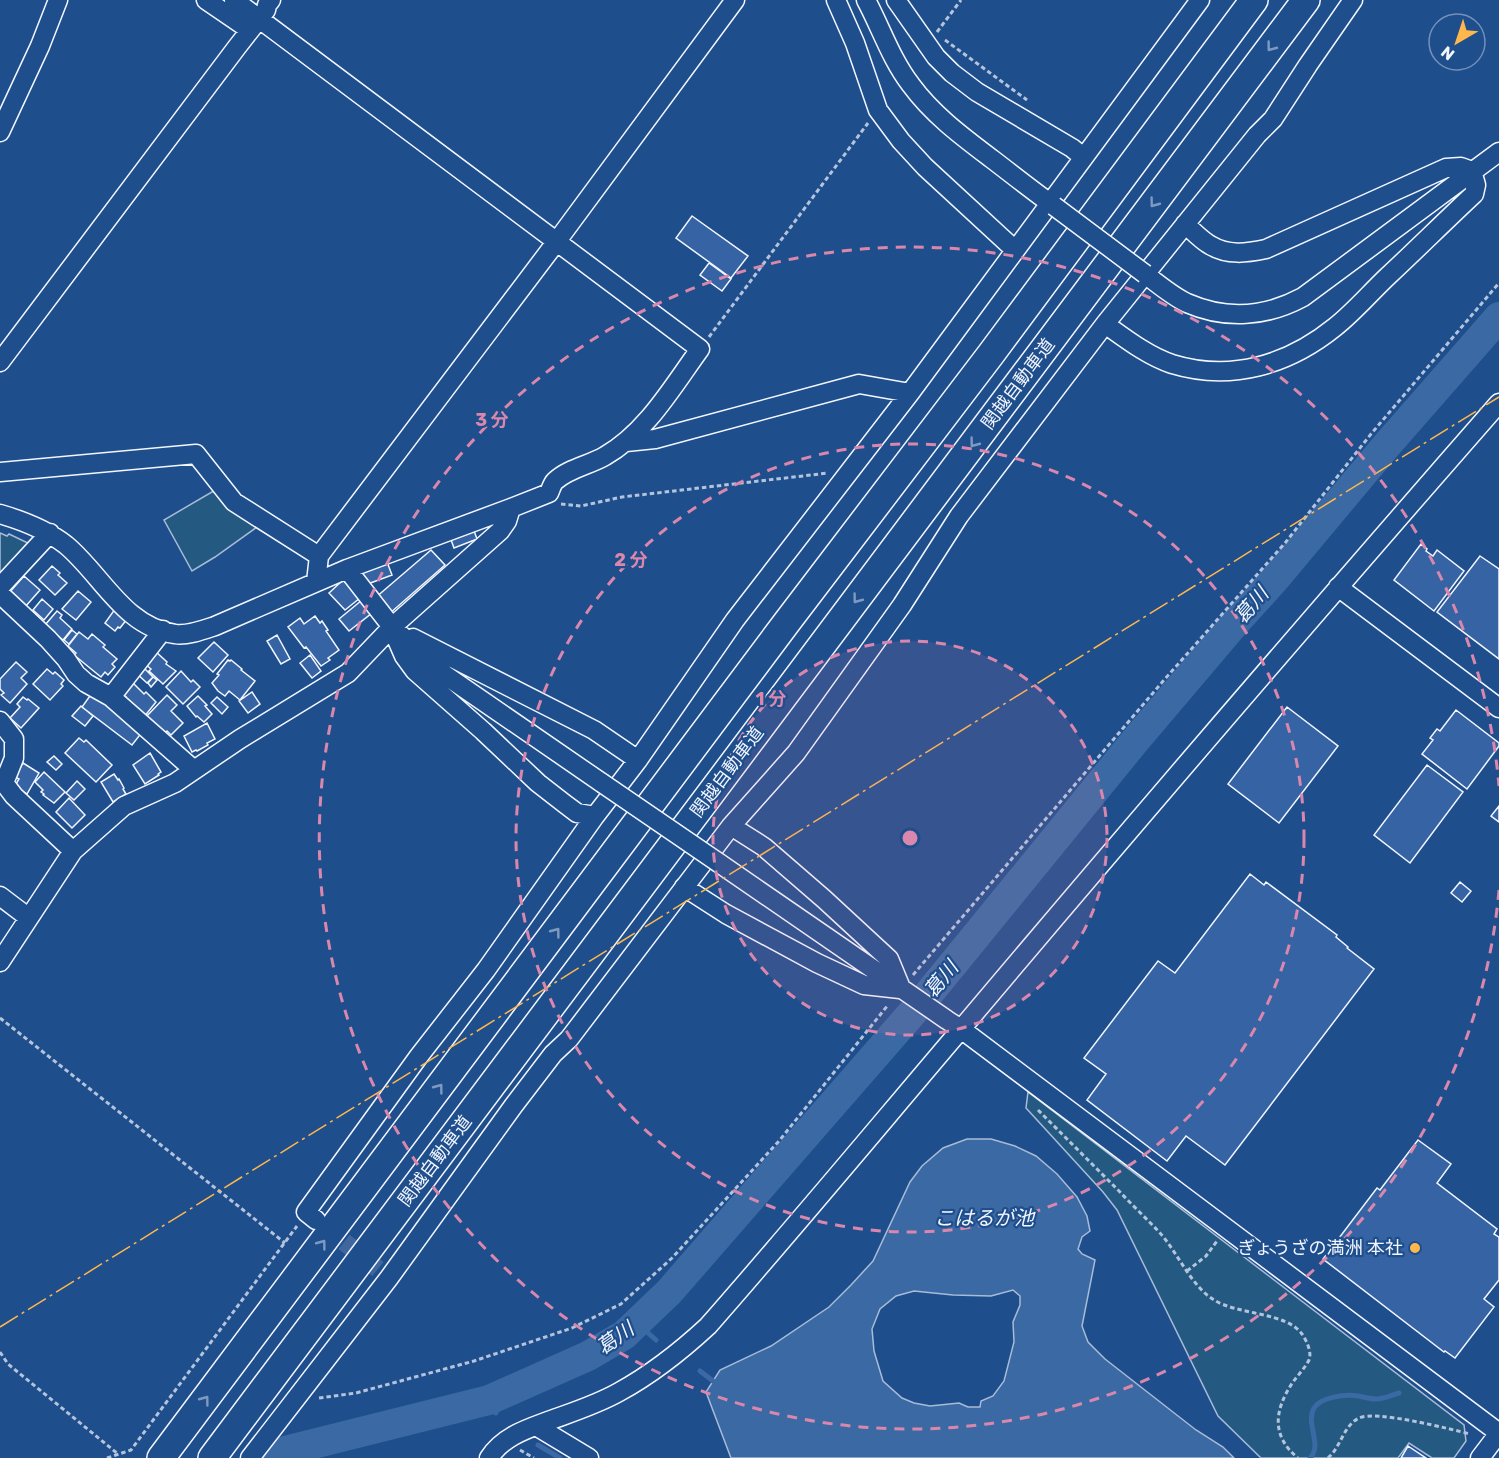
<svg xmlns="http://www.w3.org/2000/svg" width="1499" height="1458" font-family="Rubik,'Noto Sans JP',sans-serif">
	<rect width="100%" height="100%" fill="#1f4e8c"/>
	<path fill="#245a82" stroke="#a8bbd7" stroke-width="1.5" d="M 217,489 L 257,527 L 215,557 L 192,571 L 164,520 Z
		M 0,533 L 7,536 L 9,534 L 32,545 L 0,579 Z
		M 1028,1092 L 1464,1425 L 1466,1441 L 1454,1458 L 1432,1458 L 1409,1443 L 1398,1458 L 1261,1458 L 1218,1416 L 1117,1210 L 1103,1192 L 1026,1108 Z"/>
	<path fill="#3b69a3" stroke="#a8bbd7" stroke-width="1.5" fill-rule="evenodd" d="M 967,1139 L 991,1139 L 1015,1146 L 1036,1156 L 1057,1174 L 1077,1197 L 1087,1216 L 1090,1231 L 1082,1237 L 1078,1249 L 1082,1254 L 1095,1260 L 1082,1326 L 1088,1342 L 1105,1359 L 1196,1430 L 1223,1447 L 1234,1458 L 731,1458 L 706,1392 L 720,1370 L 771,1346 L 829,1307 L 851,1285 L 873,1261 L 910,1182 L 922,1166 L 943,1148 ZM 1013,1290 L 1020,1296 L 1020,1305 L 1013,1322 L 1014,1342 L 1004,1381 L 993,1396 L 981,1401 L 980,1407 L 968,1407 L 959,1403 L 930,1406 L 914,1403 L 902,1398 L 883,1381 L 874,1351 L 872,1329 L 880,1309 L 896,1296 L 914,1291 L 953,1295 L 991,1296 Z"/>
	<g fill="none" stroke-linecap="round" stroke-linejoin="round">
		<path stroke="#3b69a3" stroke-width="5" d="M 637,1323 L 656,1340
			M 700,1371 L 713,1381
			M 489,1400 L 496,1413
			M 538,1445 L 560,1458
			M 1310,1458 C 1323,1445 1305,1423 1314,1408 C 1321,1397 1345,1394 1358,1396 C 1364,1397 1370,1399 1376,1399 C 1384,1399 1392,1395 1399,1393"/>
		<path stroke="#3b69a3" stroke-width="30" d="M 257,1458 L 489,1400 L 588,1356 L 624,1335 L 669,1292 L 926,997 L 1134,742 L 1234,624 L 1273,581 L 1386,446 L 1499,317"/>
	</g>
	<path fill="#3563a3" stroke="#f2f6ff" stroke-width="1.5" d="M 692,216 L 748,256 L 731,278 L 676,238 Z
		M 709,263 L 731,279 L 722,291 L 700,275 Z
		M 473,528 L 477,539 L 454,548 L 450,537 Z
		M 1421,544 L 1427,549 L 1426,551 L 1433,556 L 1437,550 L 1464,571 L 1434,611 L 1394,580 Z
		M 431,550 L 445,565 L 389,614 L 375,598 Z
		M 1480,556 L 1499,569 L 1499,659 L 1437,612 Z
		M 387,562 L 392,575 L 365,585 L 360,572 Z
		M 52,566 L 60,573 L 58,575 L 67,583 L 55,595 L 39,580 Z
		M 24,576 L 40,590 L 25,607 L 8,594 Z
		M 343,580 L 360,598 L 345,610 L 329,593 Z
		M 78,591 L 91,602 L 76,620 L 62,609 Z
		M 42,599 L 53,609 L 44,620 L 33,610 Z
		M 362,600 L 372,613 L 349,631 L 339,619 Z
		M 115,609 L 127,619 L 120,628 L 118,627 L 115,631 L 105,623 Z
		M 57,611 L 62,615 L 60,618 L 72,629 L 63,640 L 45,625 Z
		M 315,616 L 320,623 L 322,621 L 328,630 L 326,631 L 339,650 L 328,658 L 330,660 L 321,666 L 306,647 L 304,648 L 288,627 L 300,618 L 304,624 Z
		M 72,630 L 77,634 L 69,644 L 64,640 Z
		M 79,632 L 88,639 L 92,634 L 105,645 L 103,647 L 117,659 L 112,664 L 115,667 L 108,675 L 105,672 L 101,677 L 74,655 L 76,653 L 68,646 Z
		M 277,635 L 290,659 L 281,664 L 267,641 Z
		M 214,642 L 228,655 L 213,672 L 198,658 Z
		M 155,651 L 167,662 L 166,664 L 176,671 L 163,684 L 149,671 L 151,669 L 145,664 Z
		M 310,655 L 321,671 L 312,678 L 300,663 Z
		M 228,660 L 230,661 L 231,660 L 242,669 L 241,670 L 255,681 L 240,700 L 229,691 L 225,696 L 218,691 L 212,683 L 219,675 L 217,674 Z
		M 16,662 L 27,672 L 21,678 L 27,684 L 10,703 L 1,695 L 4,693 L 0,689 L 0,679 Z
		M 142,666 L 153,677 L 147,683 L 135,672 Z
		M 47,669 L 53,674 L 55,672 L 64,680 L 61,684 L 63,686 L 50,700 L 33,684 Z
		M 181,671 L 191,682 L 193,680 L 200,687 L 183,704 L 166,687 Z
		M 153,677 L 157,680 L 151,687 L 148,683 Z
		M 132,682 L 144,694 L 146,692 L 156,702 L 144,717 L 125,698 L 126,697 L 123,694 Z
		M 252,692 L 260,704 L 248,713 L 239,701 Z
		M 92,693 L 143,731 L 132,745 L 82,707 Z
		M 167,695 L 177,705 L 171,711 L 183,723 L 171,735 L 167,731 L 165,733 L 145,718 Z
		M 198,696 L 207,705 L 205,706 L 212,714 L 204,722 L 197,716 L 196,717 L 187,706 Z
		M 23,697 L 27,700 L 28,699 L 39,708 L 21,728 L 10,718 L 20,707 L 17,704 Z
		M 217,697 L 228,707 L 222,714 L 211,703 Z
		M 81,706 L 93,716 L 85,726 L 72,716 Z
		M 1287,707 L 1338,746 L 1279,823 L 1228,784 Z
		M 1456,710 L 1499,743 L 1499,746 L 1467,789 L 1422,754 L 1433,740 L 1430,738 L 1437,729 L 1440,731 Z
		M 207,723 L 215,739 L 207,743 L 208,745 L 197,751 L 196,750 L 192,752 L 184,736 Z
		M 79,738 L 84,742 L 86,740 L 112,765 L 96,782 L 65,753 Z
		M 150,753 L 161,772 L 158,774 L 159,775 L 145,784 L 133,765 Z
		M 54,756 L 62,764 L 56,770 L 47,762 Z
		M 23,763 L 39,773 L 27,794 L 14,787 L 19,779 L 15,777 Z
		M 1427,765 L 1463,792 L 1410,863 L 1374,835 Z
		M 44,772 L 65,792 L 54,803 L 43,795 L 44,794 L 41,792 L 43,790 L 35,782 Z
		M 114,774 L 118,780 L 119,779 L 124,788 L 123,789 L 126,794 L 113,802 L 101,782 Z
		M 77,781 L 85,789 L 74,800 L 66,793 Z
		M 69,798 L 85,815 L 72,828 L 56,812 Z
		M 1499,806 L 1499,822 L 1491,816 Z
		M 1250,874 L 1264,885 L 1266,882 L 1337,935 L 1336,937 L 1348,947 L 1347,948 L 1374,969 L 1225,1165 L 1186,1136 L 1167,1161 L 1087,1100 L 1106,1074 L 1084,1058 L 1158,961 L 1175,973 Z
		M 1460,882 L 1471,891 L 1462,902 L 1451,893 Z
		M 1418,1140 L 1451,1164 L 1437,1183 L 1497,1229 L 1494,1234 L 1499,1237 L 1499,1280 L 1484,1299 L 1494,1307 L 1455,1358 L 1445,1351 L 1444,1352 L 1323,1259 L 1377,1188 L 1380,1190 Z
		M 1408,1446 L 1426,1458 L 1401,1458 Z"/>
	<g fill="none" stroke-linecap="round" stroke-linejoin="round">
		<path stroke="#3f679d" stroke-width="18" stroke-dasharray="18 9" stroke-linecap="butt" d="M 323,1225 L 378,1269"/>
		<g stroke="#f2f6ff" stroke-width="21">
			<path id="minor" d="M 206,0 L 250,30
				M 836,0 L 855,43 L 878,110 L 901,141 L 925,167 L 1015,250
				M 866,0 C 881,28 891,59 911,85 C 933,115 963,137 992,159 C 1013,175 1033,191 1054,206
				M 896,0 L 936,57 L 952,73 L 977,92 L 1072,148 L 1083,157
				M 0,132 L 40,46 L 58,0
				M 1185,224 C 1193,231 1201,240 1210,245 C 1228,256 1247,253 1266,249 L 1446,168 L 1461,167 L 1472,171
				M 1145,274 C 1158,284 1172,296 1187,303 C 1226,320 1266,317 1303,297 L 1499,152
				M 1105,324 C 1126,339 1148,356 1172,364 C 1231,382 1288,365 1335,327 C 1354,312 1370,293 1388,276 C 1417,249 1445,221 1474,194 L 1476,185 L 1472,171
				M 0,362 L 237,47 L 266,10 L 267,5 L 271,0
				M 626,442 L 655,439 L 859,384 L 910,393
				M 0,472 L 196,454 L 234,502 L 319,556
				M 0,514 C 24,521 47,530 66,545 C 102,575 124,627 175,634 C 187,636 203,630 215,626 L 347,569 L 511,508 L 549,493 C 551,489 552,484 555,481 C 569,468 590,465 605,456 C 646,433 673,386 700,349 L 234,0
				M 347,569 L 392,627 L 445,675 L 602,783
				M 316,582 L 319,556 L 557,241 L 735,0
				M 0,587 L 50,533
				M 1338,587 L 1499,708
				M 0,594 L 48,639 L 66,659 L 76,674 L 86,683 L 111,697 L 194,770
				M 394,633 L 404,656 L 415,671 L 483,731 L 538,783 L 565,804 L 577,813 L 595,816
				M 413,638 L 594,730 L 638,760
				M 111,697 L 163,630
				M 0,721 L 14,739 L 14,758 L 4,783 L 14,796 L 73,851
				M 731,826 L 764,847 L 824,899 L 889,959 L 901,988
				M 719,863 L 947,1020 L 961,1029 L 1499,1433
				M 684,887 L 726,914 L 817,963 L 864,985 L 900,989
				M 0,896 L 29,918
				M 0,962 L 73,851 L 124,806 L 175,783 L 240,739 L 348,673 L 392,627 L 500,531 L 507,521 L 511,508
				M 316,1220 L 306,1212 L 419,1056 L 486,970 L 595,816 L 638,760 L 735,620 L 910,393 L 1200,0
				M 536,1426 L 589,1458
				M 250,1458 L 389,1278 L 514,1105 L 553,1054 L 569,1039 L 731,826 L 796,753 L 902,605 L 959,516 L 1105,324 L 1257,135 L 1273,119 L 1308,65 L 1353,0
				M 489,1458 C 503,1436 527,1429 551,1420 C 573,1412 598,1404 619,1392 C 652,1374 681,1351 708,1326 C 794,1228 877,1128 962,1028 C 1139,818 1318,610 1499,403
				M 1480,1458 L 1499,1433"/>
		</g>
		<g stroke="#f2f6ff" stroke-width="30">
			<path id="highway" d="M 161,1458 L 787,622 L 991,354 L 1254,0
				M 212,1458 L 1306,0"/>
		</g>
		<path stroke="#b3c4dc" stroke-width="3" stroke-dasharray="4.5 3" stroke-linecap="butt" d="M 937,32 L 961,0
			M 945,40 L 1027,100
			M 709,337 L 868,123
			M 561,504 L 581,506 L 622,497 L 828,473
			M 913,975 L 1164,680 L 1285,543 L 1371,434 L 1499,283
			M 0,1018 L 285,1243
			M 1038,1110 C 1065,1137 1092,1164 1119,1191 C 1132,1205 1147,1219 1160,1233 C 1178,1253 1191,1286 1214,1300 C 1238,1315 1286,1312 1302,1334 C 1307,1341 1312,1353 1309,1360 C 1305,1368 1298,1375 1293,1382 C 1274,1410 1271,1436 1298,1458
			M 1187,1271 L 1206,1256 L 1217,1241
			M 0,1352 L 8,1364 L 118,1454
			M 319,1398 L 356,1393 L 474,1361 L 572,1328 L 621,1304 L 672,1258 L 779,1141 L 888,1005
			M 520,1450 L 534,1458
			M 107,1458 L 131,1450 L 297,1226
			M 1328,1458 C 1341,1447 1343,1426 1359,1418 C 1376,1410 1450,1429 1470,1434"/>
		<use href="#minor" stroke="#1f4e8c" stroke-width="18"/>
		<use href="#highway" stroke="#1f4e8c" stroke-width="27"/>
		<g stroke="#f2f6ff" stroke-width="21" stroke-linecap="butt">
			<path id="minor-bridge" d="M 1054,206 L 1145,274
				M 602,783 L 719,863"/>
		</g>
		<use href="#minor-bridge" stroke="#1f4e8c" stroke-width="18"/>
		<path stroke="#ffb74d" stroke-width="1.5" stroke-dasharray="21 4.5 3 4.5" stroke-linecap="butt" d="M 0,1327 L 1499,397"/>
	</g>
	<defs><path id="oneway-chevron" d="M-2-3.5L2.5 0L-2 3.5" fill="none" stroke-width="1.6" stroke-linecap="round" stroke-linejoin="round" transform="scale(1.5)"/></defs>
	<g stroke="#7e9ac0">
		<use href="#oneway-chevron" transform="translate(1271 47) rotate(127)"/>
		<use href="#oneway-chevron" transform="translate(1154 203) rotate(127)"/>
		<use href="#oneway-chevron" transform="translate(974 443) rotate(127)"/>
		<use href="#oneway-chevron" transform="translate(857 599) rotate(127)"/>
		<use href="#oneway-chevron" transform="translate(556 932) rotate(-53)"/>
		<use href="#oneway-chevron" transform="translate(439 1088) rotate(-53)"/>
		<use href="#oneway-chevron" transform="translate(322 1244) rotate(-53)"/>
		<use href="#oneway-chevron" transform="translate(205 1400) rotate(-53)"/>
	</g>
	<circle cx="910" cy="838" r="197" fill="#da87ad" fill-opacity=".12"/>
	<g fill="none" stroke="#da87ad" stroke-width="3" stroke-dasharray="10 8">
		<circle cx="910" cy="838" r="197"/>
		<circle cx="910" cy="838" r="394"/>
		<path d="M1499 890A591 591 0 1 1 1499 786"/>
	</g>
	<circle fill="#ffb74d" stroke="#1f4e8c" stroke-width="2" cx="1415" cy="1248" r="6"/>
	<g text-anchor="middle" stroke-width="4.5" stroke-linejoin="round" paint-order="stroke">
		<g font-size="18" fill="#f2f6ff" stroke="#1f4e8c">
			<text transform="translate(1018 384) rotate(-53)" y="6">関越自動車道</text>
			<text transform="translate(727 772) rotate(-53)" y="6">関越自動車道</text>
			<text transform="translate(435 1161) rotate(-53)" y="6">関越自動車道</text>
		</g>
		<g font-size="18" fill="#f2f6ff" stroke="#1f4e8c" text-anchor="end">
			<text x="1403" y="1254">ぎょうざの満洲 本社</text>
		</g>
		<g font-size="20" font-style="italic" fill="#f2f6ff" stroke="#1f4e8c">
			<text transform="translate(1251 605) rotate(-49)" y="7">葛川</text>
			<text transform="translate(941 979) rotate(-51)" y="7">葛川</text>
			<text x="984" y="1225">こはるが池</text>
			<text transform="translate(615 1338) rotate(-35)" y="7">葛川</text>
		</g>
	</g>
	<circle cx="910" cy="838" r="9" fill="#da87ad" stroke="#1f4e8c" stroke-width="3"/>
	<g font-size="18" text-anchor="middle" font-weight="bold" fill="#da87ad" stroke="#1f4e8c" stroke-width="4.5" stroke-linejoin="round" paint-order="stroke">
		<text x="492" y="426">3 分</text>
		<text x="631" y="566">2 分</text>
		<text x="771" y="705">1 分</text>
	</g>
	<g transform="translate(1457 42) rotate(219)"><circle r="28" fill="#1f4e8c" stroke="#7391ba" stroke-width="1.5"/>
	<path d="M0-4.5L10 22L0 15L-10 22Z" fill="#ffb74d"/>
	<text y="-9" font-size="16" font-weight="bold" text-anchor="middle" fill="#f2f6ff">N</text>
	</g>
</svg>
